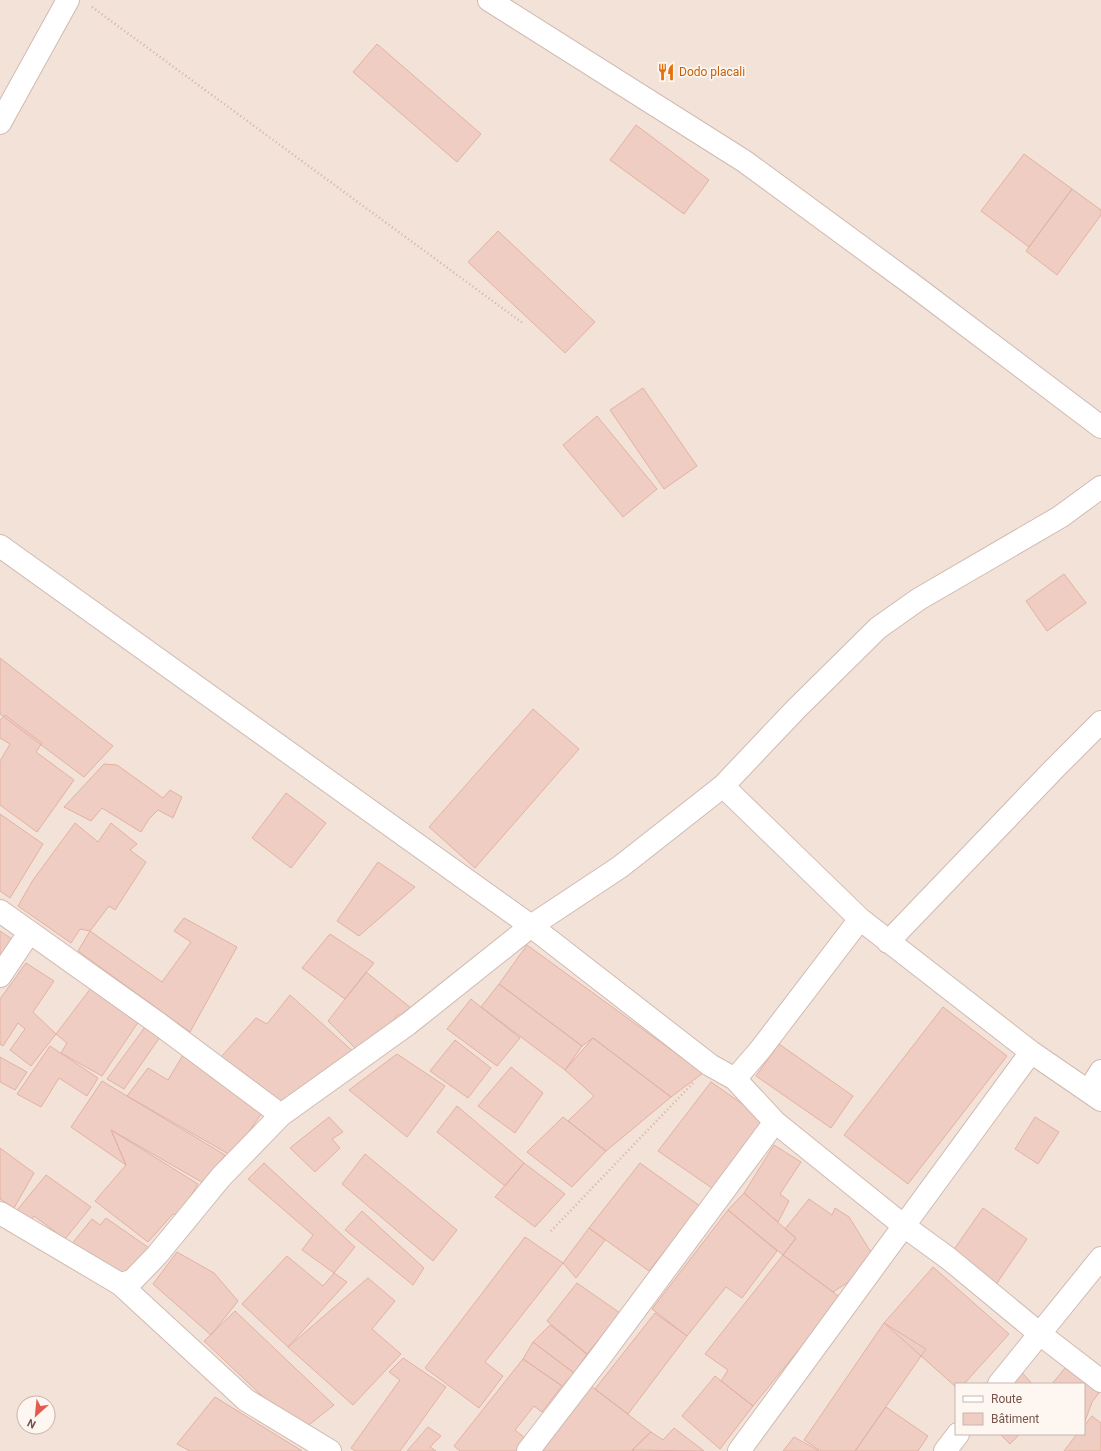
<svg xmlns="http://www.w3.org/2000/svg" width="1101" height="1451" font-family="Roboto,sans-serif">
	<rect width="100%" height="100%" fill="#fcf2e9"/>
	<path fill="#f3e2d8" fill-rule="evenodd" d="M 0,0 L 1101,0 L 1101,1451 L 0,1451 ZM 956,1384 L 1084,1384 L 1084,1434 L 956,1434 ZM 24,1403 L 48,1403 L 48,1427 L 24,1427 Z"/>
	<path fill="#f0cdc2" stroke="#e2b1a2" d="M 377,44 L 481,134 L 457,162 L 353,72 Z
		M 636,125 L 709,180 L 684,214 L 610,160 Z
		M 1024,154 L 1072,189 L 1029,247 L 981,211 Z
		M 1072,189 L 1101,210 L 1101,215 L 1057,275 L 1026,251 Z
		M 498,231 L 595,322 L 565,353 L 468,262 Z
		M 643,388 L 697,466 L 664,489 L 610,410 Z
		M 597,416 L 657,489 L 623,517 L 563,445 Z
		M 1064,574 L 1086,603 L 1047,631 L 1026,601 Z
		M 0,658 L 113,746 L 84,777 L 0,714 Z
		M 533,709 L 579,749 L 475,868 L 429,827 Z
		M 5,715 L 42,743 L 36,752 L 74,780 L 37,832 L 0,805 L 0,761 L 10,744 L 0,738 L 0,720 Z
		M 104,764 L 117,765 L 163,798 L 170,790 L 182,797 L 173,818 L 158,810 L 149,819 L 141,832 L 102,808 L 91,821 L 64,807 Z
		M 286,793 L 326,823 L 291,868 L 252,838 Z
		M 0,814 L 43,844 L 10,898 L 0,891 Z
		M 75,823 L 98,842 L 111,823 L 137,844 L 130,850 L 146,862 L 115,910 L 109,906 L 90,931 L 80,929 L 71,943 L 18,906 L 33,880 Z
		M 378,862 L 415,887 L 359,936 L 337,921 Z
		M 184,918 L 237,947 L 190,1032 L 78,951 L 90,931 L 162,982 L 191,942 L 174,931 Z
		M 0,931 L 15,941 L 0,959 Z
		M 330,934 L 374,963 L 345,999 L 302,968 Z
		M 527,945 L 703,1073 L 671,1097 L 593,1038 L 582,1046 L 499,984 Z
		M 26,963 L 54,981 L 33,1012 L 56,1034 L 31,1066 L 10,1050 L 25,1029 L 18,1023 L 3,1046 L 0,1044 L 0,999 Z
		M 366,972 L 411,1008 L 403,1020 L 398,1014 L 391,1024 L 359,1052 L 328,1021 Z
		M 499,984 L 582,1046 L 565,1070 L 481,1007 Z
		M 91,988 L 139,1021 L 102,1076 L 61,1053 L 67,1043 L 56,1034 Z
		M 290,995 L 356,1054 L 284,1108 L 220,1058 L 256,1018 L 267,1024 Z
		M 471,999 L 520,1038 L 497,1066 L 447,1029 Z
		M 943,1007 L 1007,1056 L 908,1184 L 844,1135 Z
		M 145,1027 L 160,1037 L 124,1089 L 107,1079 Z
		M 593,1038 L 671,1097 L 606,1151 L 568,1121 L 594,1096 L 565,1070 Z
		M 455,1040 L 491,1068 L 468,1098 L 430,1071 Z
		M 779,1044 L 853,1096 L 831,1128 L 756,1076 Z
		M 50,1046 L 98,1078 L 87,1096 L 59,1078 L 41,1107 L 17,1094 Z
		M 397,1054 L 445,1086 L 407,1137 L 349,1090 Z
		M 183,1055 L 262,1113 L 232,1156 L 127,1096 L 148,1068 L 168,1080 Z
		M 0,1057 L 27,1072 L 15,1090 L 0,1082 Z
		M 511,1067 L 543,1093 L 515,1133 L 478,1106 Z
		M 102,1081 L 225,1155 L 205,1184 L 111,1130 L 126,1165 L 71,1127 Z
		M 711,1082 L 764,1119 L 712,1188 L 658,1151 Z
		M 457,1106 L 524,1163 L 505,1186 L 437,1132 Z
		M 329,1117 L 343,1132 L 332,1139 L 340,1148 L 315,1172 L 290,1148 Z
		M 563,1117 L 606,1151 L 572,1187 L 527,1152 Z
		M 1035,1117 L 1059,1132 L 1038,1164 L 1015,1149 Z
		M 111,1130 L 198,1184 L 179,1215 L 173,1214 L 148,1242 L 95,1201 L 126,1165 Z
		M 774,1145 L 801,1162 L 780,1194 L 789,1201 L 778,1222 L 744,1193 Z
		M 0,1148 L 34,1173 L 14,1208 L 0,1199 Z
		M 365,1154 L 457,1230 L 433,1261 L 342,1184 Z
		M 264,1163 L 355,1247 L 334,1273 L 302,1250 L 313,1235 L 248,1179 Z
		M 524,1163 L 565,1194 L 535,1227 L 495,1197 Z
		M 640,1163 L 700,1206 L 649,1271 L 589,1228 Z
		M 46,1175 L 91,1207 L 65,1239 L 34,1216 L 28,1227 L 13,1215 Z
		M 744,1193 L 796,1238 L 783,1255 L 728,1210 Z
		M 809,1199 L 832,1215 L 835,1208 L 849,1217 L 874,1257 L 862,1273 L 833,1292 L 783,1255 L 796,1238 L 785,1229 Z
		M 983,1208 L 1027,1239 L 993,1289 L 948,1258 Z
		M 728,1210 L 777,1251 L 742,1298 L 726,1287 L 687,1336 L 652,1309 Z
		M 362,1211 L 424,1268 L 413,1285 L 345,1230 Z
		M 106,1218 L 152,1250 L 139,1265 L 134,1263 L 120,1284 L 70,1246 L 92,1219 L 100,1225 Z
		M 589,1228 L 605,1240 L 576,1278 L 563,1263 Z
		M 525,1237 L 563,1263 L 485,1362 L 503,1376 L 479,1408 L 425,1368 Z
		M 177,1252 L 214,1273 L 238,1301 L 211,1335 L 153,1284 Z
		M 783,1255 L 841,1298 L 753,1406 L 721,1381 L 728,1370 L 705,1354 Z
		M 287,1256 L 323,1286 L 334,1273 L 347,1282 L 288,1347 L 242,1304 Z
		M 933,1267 L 1009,1334 L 964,1384 L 956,1384 L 956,1387 L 884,1323 Z
		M 368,1278 L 395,1301 L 372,1329 L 401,1354 L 353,1405 L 288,1347 Z
		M 577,1283 L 620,1313 L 587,1354 L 547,1321 Z
		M 235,1311 L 334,1405 L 300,1432 L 204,1341 Z
		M 655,1313 L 687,1336 L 628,1414 L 595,1389 Z
		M 884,1323 L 926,1349 L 855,1451 L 821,1451 L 804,1440 Z
		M 550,1325 L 587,1354 L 574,1373 L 533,1342 Z
		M 533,1342 L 574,1373 L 562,1386 L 523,1359 Z
		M 403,1358 L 446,1387 L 400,1451 L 355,1451 L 351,1448 L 400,1380 L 389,1372 Z
		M 523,1359 L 562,1386 L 542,1412 L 534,1406 L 515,1430 L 526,1439 L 517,1451 L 460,1451 L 454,1446 Z
		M 1065,1368 L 1099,1393 L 1092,1402 L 1084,1424 L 1084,1384 L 1052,1384 Z
		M 1020,1370 L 1032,1384 L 1005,1384 Z
		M 715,1376 L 753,1406 L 720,1449 L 682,1416 Z
		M 591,1386 L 651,1432 L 632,1450 L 634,1451 L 538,1451 Z
		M 215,1397 L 302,1451 L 190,1451 L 177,1444 Z
		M 886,1407 L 928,1436 L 918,1451 L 855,1451 Z
		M 1092,1416 L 1101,1423 L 1101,1451 L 1064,1451 L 1077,1434 L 1084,1434 L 1084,1426 Z
		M 428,1427 L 441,1436 L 430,1447 L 436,1451 L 407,1451 Z
		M 674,1428 L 704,1451 L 632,1450 L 651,1432 L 663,1440 Z
		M 1000,1434 L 1020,1434 L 1010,1444 Z
		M 794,1437 L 819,1451 L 783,1451 Z"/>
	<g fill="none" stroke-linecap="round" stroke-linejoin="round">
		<g stroke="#d0bab1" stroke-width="24">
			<path id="street" d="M 489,0 L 744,161 L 913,285 L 1101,427
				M 0,123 L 68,0
				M 0,546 L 531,926 L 710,1065 L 735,1079 L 760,1050 L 860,919
				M 723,786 L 860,919 L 1031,1052 L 1101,1100
				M 0,911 L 159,1024 L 281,1115
				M 888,942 L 1057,766 L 1101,722
				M 0,976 L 29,933
				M 735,1079 L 775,1122 L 904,1226 L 948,1258 L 1040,1334 L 1101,1381
				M 1089,1090 L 1101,1071
				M 0,1213 L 120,1284 L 132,1281 L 157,1255 L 221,1177 L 281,1115 L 408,1024 L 531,926 L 620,867 L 723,786 L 796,709 L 878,628 L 919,599 L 1060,517 L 1101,487
				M 120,1284 L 246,1400 L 330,1451
				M 999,1384 L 1101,1258
				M 528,1451 L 601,1356 L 775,1122
				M 739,1451 L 1031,1052
				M 945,1451 L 958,1434"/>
		</g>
		<path stroke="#d6b0a4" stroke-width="2.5" stroke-dasharray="1 3" stroke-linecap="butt" d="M 92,7 L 524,324
			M 551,1231 L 693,1083"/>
		<use href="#street" stroke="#fff" stroke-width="22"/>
	</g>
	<defs>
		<g id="restaurant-bare" transform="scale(1.38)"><path d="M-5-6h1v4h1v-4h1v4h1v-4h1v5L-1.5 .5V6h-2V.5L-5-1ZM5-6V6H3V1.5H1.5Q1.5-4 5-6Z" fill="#e8710a" stroke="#fef6f0" stroke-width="2.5" paint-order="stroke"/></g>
	</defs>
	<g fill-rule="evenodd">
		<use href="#restaurant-bare" x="666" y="72"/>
	</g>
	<g text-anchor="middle" stroke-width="3.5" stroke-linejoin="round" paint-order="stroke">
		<g font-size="12" fill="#c56008" stroke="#fef6f0" text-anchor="start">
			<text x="679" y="76">Dodo placali</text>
		</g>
	</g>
	<rect x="955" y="1383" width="130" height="52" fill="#fef6f0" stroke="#c8b6af"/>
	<rect x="963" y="1396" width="20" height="6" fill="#ffffff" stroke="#c8b6af"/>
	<text x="991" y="1403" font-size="12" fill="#76554d">Route</text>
	<rect x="963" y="1413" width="20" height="12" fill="#f0cdc2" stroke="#c8b6af"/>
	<text x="991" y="1423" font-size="12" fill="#76554d">Bâtiment</text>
	<g transform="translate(36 1415) rotate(207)"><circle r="19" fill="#fef6f0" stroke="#c8b6af"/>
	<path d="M0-3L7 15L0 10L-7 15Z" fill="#e15d53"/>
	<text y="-6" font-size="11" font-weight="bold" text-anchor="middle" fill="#76554d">N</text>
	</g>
</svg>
